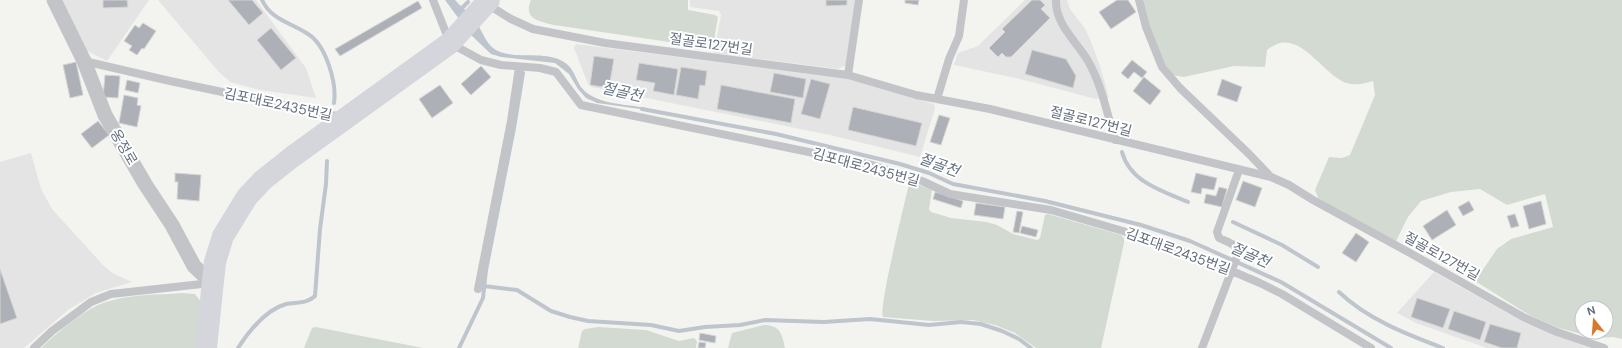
<svg xmlns="http://www.w3.org/2000/svg" width="1622" height="348" font-family="'DM Sans','Noto Sans KR',sans-serif">
	<rect width="100%" height="100%" fill="#f3f4f0"/>
	<path fill="#e4e4e4" d="M 60,0 L 149,0 L 107,61 L 85,50 Z
		M 158,0 L 256,0 L 306,68 L 316,98 L 260,90 L 230,82 L 218,71 Z
		M 690,0 L 856,0 L 846,65 L 838,69 L 714,53 L 721,15 L 719,11 L 690,7 Z
		M 1025,0 L 1067,0 L 1070,9 L 1086,30 L 1091,42 L 1100,66 L 1109,98 L 1096,99 L 1020,79 L 954,65 L 958,53 L 978,46 Z
		M 576,44 L 849,79 L 934,104 L 935,108 L 920,157 L 830,135 L 592,87 L 589,85 L 586,79 L 574,48 Z
		M 31,153 L 41,189 L 52,209 L 102,264 L 112,273 L 132,282 L 96,293 L 68,310 L 24,348 L 0,348 L 0,162 Z
		M 1434,272 L 1527,324 L 1590,348 L 1487,348 L 1416,323 L 1397,313 Z"/>
	<path fill="#d3dad1" fill-rule="evenodd" d="M 531,0 L 688,0 L 688,10 L 715,15 L 718,17 L 713,46 L 710,48 L 554,25 C 539,21 523,19 531,0 Z
		M 1141,0 L 1622,0 L 1622,339 L 1613,337 L 1596,338 L 1559,328 L 1531,316 L 1475,281 L 1497,249 L 1511,239 L 1553,227 L 1545,194 L 1507,205 L 1480,189 L 1451,192 L 1421,201 L 1408,217 L 1396,241 L 1319,200 L 1315,190 L 1329,157 L 1342,158 L 1350,155 L 1375,95 L 1373,81 C 1366,83 1359,85 1351,84 C 1323,80 1300,22 1267,50 L 1265,67 L 1234,66 L 1184,77 L 1172,75 L 1160,60 ZM 1582,308 L 1606,308 L 1606,332 L 1582,332 Z
		M 912,182 L 932,190 L 929,209 L 931,212 L 951,218 L 987,222 L 997,225 L 1013,234 L 1037,240 L 1040,238 L 1045,215 L 1048,214 L 1121,235 L 1124,238 L 1124,243 L 1101,348 L 1036,348 L 1015,333 L 995,325 L 973,320 L 933,321 L 883,317 C 878,310 905,201 909,184 Z
		M 182,293 L 195,294 L 202,303 L 198,348 L 41,348 C 58,332 84,309 106,302 C 130,294 158,295 182,293 Z
		M 764,325 C 780,325 782,334 785,348 L 728,348 L 732,333 Z
		M 316,327 L 423,348 L 304,348 L 312,328 Z
		M 598,327 L 646,330 L 679,341 L 694,338 L 697,341 L 696,348 L 578,348 L 582,331 L 585,329 Z"/>
	<path fill="#bfc5cc" d="M 445,0 L 455,0 C 461,7 469,12 474,19 C 482,29 486,46 498,51 C 518,60 544,50 564,62 C 574,68 575,78 581,87 C 595,105 626,104 646,108 L 647,110 L 597,103 L 586,98 L 578,89 L 569,74 L 555,63 L 501,57 L 491,54 L 470,34 Z"/>
	<g fill="none" stroke-linecap="round" stroke-linejoin="round">
		<path stroke="#bfc5cc" stroke-width="4" d="M 262,0 C 271,20 292,23 308,34 C 326,45 337,83 334,103
			M 460,10 L 468,2
			M 642,109 L 776,134 L 900,164 L 929,173 L 953,184 L 1045,201 L 1141,225 L 1190,241 L 1281,282 L 1391,348
			M 1122,152 C 1130,182 1162,191 1188,202
			M 1233,222 L 1282,245 L 1318,267
			M 484,286 L 517,290 L 551,311 L 570,317 L 588,321 L 651,325 L 679,331 L 705,327 L 740,325 L 765,320 L 824,322 L 870,319 L 929,325 L 961,322 L 981,324 L 1002,331 L 1019,339 L 1031,348
			M 1339,292 C 1367,319 1406,334 1443,348
			M 238,348 C 249,331 265,310 286,304 C 296,302 307,304 315,296 L 320,229 L 326,184 L 327,161
			M 459,348 L 483,298 L 486,270 L 514,128 L 523,73"/>
	</g>
	<path fill="#adb1b7" stroke="#d5d5d3" d="M 103,0 L 127,0 L 128,7 L 103,8 Z
		M 228,0 L 252,0 L 263,13 L 249,25 Z
		M 826,0 L 847,0 L 847,5 L 826,6 Z
		M 905,0 L 919,0 L 918,5 L 905,3 Z
		M 1032,0 L 1040,0 L 1045,5 L 1041,9 L 1050,18 L 1011,57 L 1006,57 L 1002,53 L 998,57 L 989,48 L 1005,32 L 1002,29 Z
		M 1117,0 L 1128,0 L 1136,12 L 1111,29 L 1099,12 Z
		M 418,1 L 422,8 L 340,56 L 335,49 Z
		M 143,23 L 156,31 L 144,49 L 142,48 L 137,55 L 129,50 L 132,46 L 124,41 L 135,25 L 139,28 Z
		M 271,28 L 296,58 L 281,70 L 257,40 Z
		M 1032,50 L 1066,59 L 1076,76 L 1073,88 L 1025,74 Z
		M 594,56 L 614,59 L 609,88 L 590,85 Z
		M 1132,60 L 1147,72 L 1142,78 L 1134,72 L 1128,79 L 1121,73 Z
		M 76,62 L 83,95 L 70,98 L 63,65 Z
		M 639,63 L 678,69 L 674,95 L 653,91 L 655,83 L 636,80 Z
		M 481,66 L 491,77 L 471,95 L 461,84 Z
		M 681,67 L 707,71 L 705,86 L 700,85 L 698,99 L 676,95 Z
		M 774,73 L 806,79 L 803,98 L 770,92 Z
		M 105,75 L 120,76 L 118,98 L 103,97 Z
		M 1144,77 L 1161,91 L 1150,105 L 1133,91 Z
		M 811,79 L 830,84 L 820,119 L 801,114 Z
		M 1222,79 L 1242,87 L 1237,102 L 1217,95 Z
		M 127,80 L 140,83 L 138,93 L 125,90 Z
		M 440,85 L 453,103 L 432,118 L 419,99 Z
		M 721,85 L 795,99 L 791,123 L 717,109 Z
		M 124,95 L 138,98 L 137,105 L 141,106 L 137,127 L 119,123 Z
		M 853,107 L 922,123 L 916,146 L 848,130 Z
		M 939,115 L 950,118 L 941,145 L 930,142 Z
		M 98,121 L 109,135 L 92,148 L 81,134 Z
		M 175,173 L 201,175 L 199,201 L 177,199 L 178,182 L 175,182 Z
		M 1196,173 L 1217,178 L 1214,190 L 1202,188 L 1201,194 L 1191,192 Z
		M 1243,181 L 1262,188 L 1255,207 L 1236,200 Z
		M 1219,187 L 1227,189 L 1222,207 L 1204,203 L 1206,194 L 1216,196 Z
		M 935,192 L 963,201 L 961,208 L 933,199 Z
		M 1469,201 L 1474,210 L 1463,216 L 1458,207 Z
		M 1541,201 L 1546,224 L 1529,229 L 1523,206 Z
		M 976,203 L 1005,207 L 1003,219 L 974,215 Z
		M 1447,210 L 1456,225 L 1432,240 L 1423,226 Z
		M 1017,211 L 1023,212 L 1019,233 L 1013,232 Z
		M 1515,214 L 1519,226 L 1511,228 L 1507,216 Z
		M 1022,226 L 1038,230 L 1036,237 L 1020,233 Z
		M 1356,233 L 1369,242 L 1356,262 L 1342,253 Z
		M 0,269 L 17,318 L 0,324 Z
		M 1417,298 L 1450,309 L 1443,328 L 1411,317 Z
		M 1454,311 L 1486,322 L 1480,340 L 1448,329 Z
		M 1490,324 L 1521,333 L 1517,348 L 1502,348 L 1484,342 Z
		M 700,333 L 716,336 L 715,343 L 699,340 Z
		M 699,342 L 706,343 L 705,348 L 698,348 Z"/>
	<g fill="none" stroke-linecap="round" stroke-linejoin="round">
		<path stroke="#c2c4c8" stroke-width="8" d="M 433,0 L 450,43 L 481,60 L 501,65 L 540,68 L 556,72 L 581,105 L 872,165 L 922,181 L 950,194 L 1051,210 L 1123,231 L 1213,263 L 1260,283 L 1282,294 L 1371,348
			M 1056,0 C 1055,24 1077,42 1088,61 C 1102,85 1107,114 1115,140
			M 1139,0 L 1146,27 L 1162,67 L 1180,88 L 1249,154 L 1271,177
			M 487,4 L 511,19 L 533,29 L 605,43 L 848,75 L 916,95 L 990,109 L 1271,177 L 1289,185 L 1313,200 L 1410,253 L 1525,318 L 1557,332 L 1604,348
			M 84,61 L 170,81 L 341,117
			M 848,75 L 859,0
			M 937,99 L 949,59 L 959,36 L 964,0
			M 478,289 L 511,121 L 519,67
			M 34,348 L 52,331 L 91,302 L 111,294 L 211,283
			M 1202,348 L 1238,254 C 1238,244 1227,242 1219,238 L 1217,232 L 1239,170"/>
		<path stroke="#c2c4c8" stroke-width="15" d="M 54,0 L 84,61 L 105,115 L 145,184 L 172,225 L 194,266 L 212,283"/>
		<path stroke="#d4d6db" stroke-width="22" d="M 206,348 L 215,262 L 223,236 L 247,197 L 263,180 L 292,157 L 450,43 L 489,0"/>
	</g>
	<g text-anchor="middle" stroke-width="4" stroke-linejoin="round" paint-order="stroke">
		<g font-size="14" fill="#646e7f" stroke="#fff">
			<text transform="translate(711 44) rotate(8)" y="5">절골로127번길</text>
			<text transform="translate(278 104) rotate(12)" y="5">김포대로2435번길</text>
			<text transform="translate(1091 121) rotate(14)" y="5">절골로127번길</text>
			<text transform="translate(124 147) rotate(60)" y="5">옹정로</text>
			<text transform="translate(866 167) rotate(15)" y="5">김포대로2435번길</text>
			<text transform="translate(1178 251) rotate(20)" y="5">김포대로2435번길</text>
			<text transform="translate(1442 256) rotate(29)" y="5">절골로127번길</text>
		</g>
		<g font-size="15" font-style="italic" fill="#657584" stroke="#fff">
			<text transform="translate(622 92) rotate(13)" y="5">절골천</text>
			<text transform="translate(939 165) rotate(20)" y="5">절골천</text>
			<text transform="translate(1250 255) rotate(24)" y="5">절골천</text>
		</g>
	</g>
	<g transform="translate(1594 320) rotate(343)"><circle r="19" fill="#ffffff" stroke="#c1c5cc"/>
	<path d="M0-3L7 15L0 10L-7 15Z" fill="#d9782b"/>
	<text y="-6" font-size="11" font-weight="bold" text-anchor="middle" fill="#646e7f">N</text>
	</g>
</svg>
